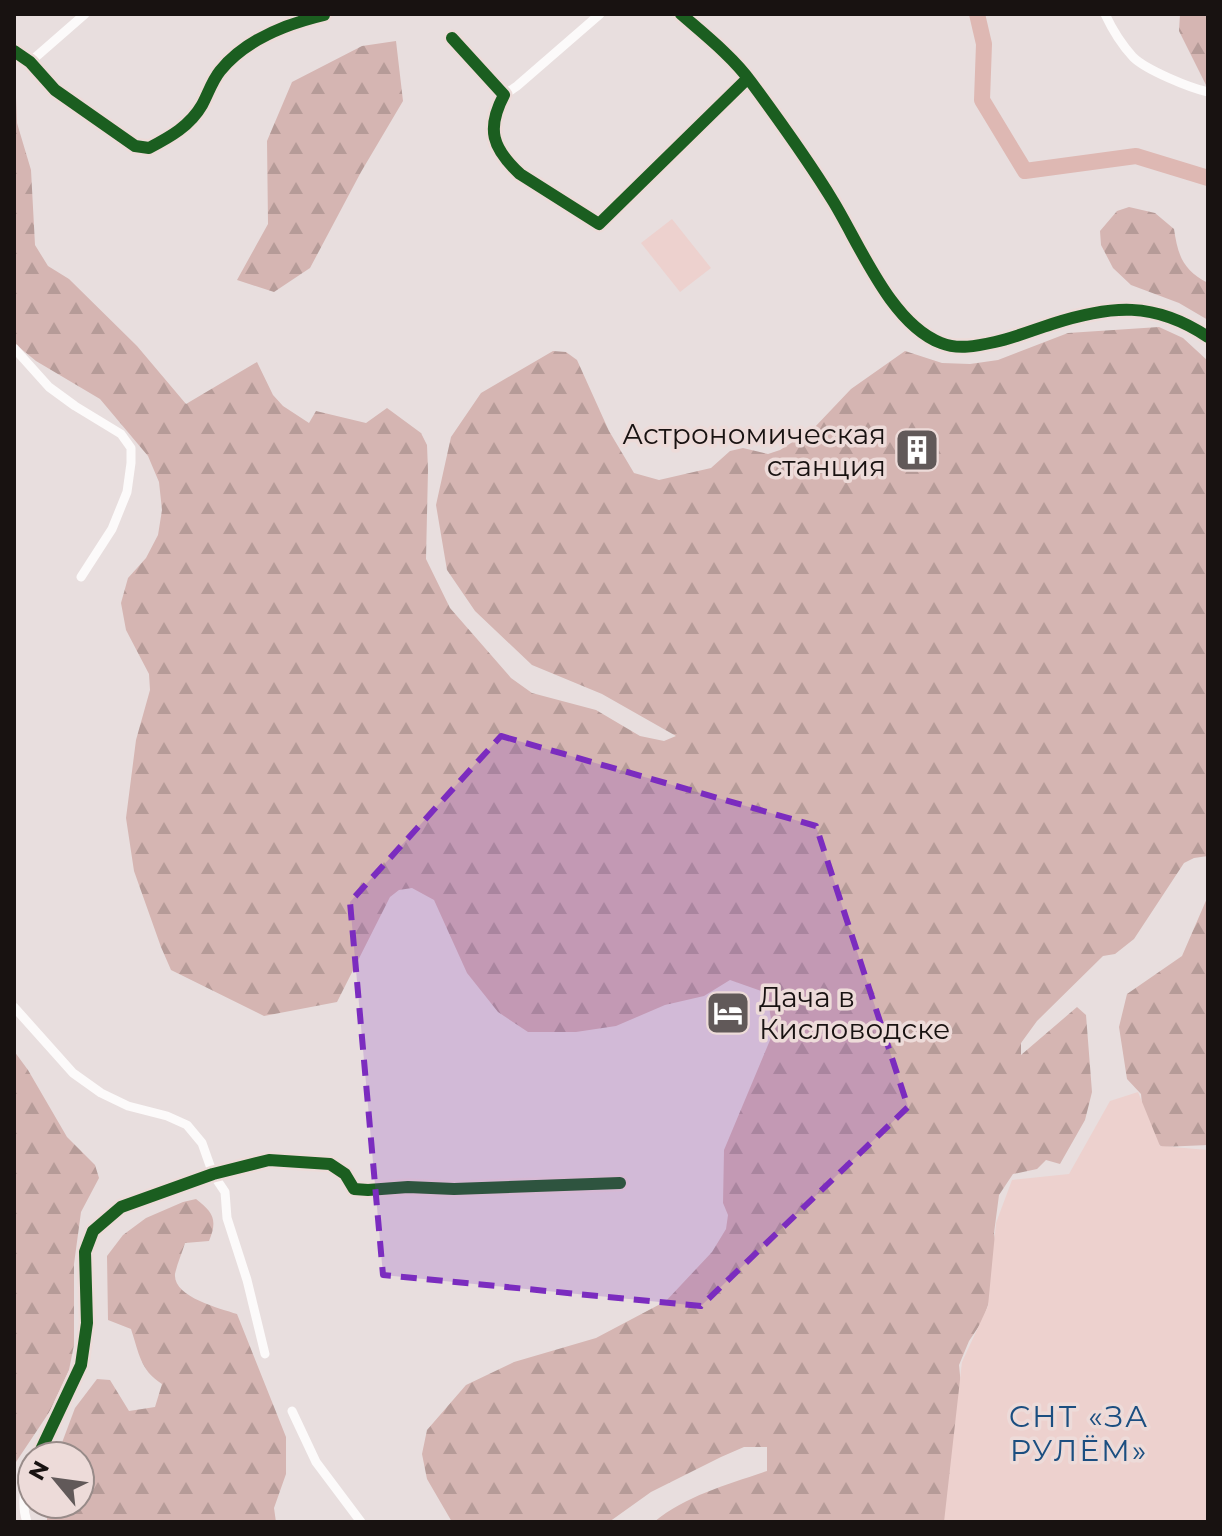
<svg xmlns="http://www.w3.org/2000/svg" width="1222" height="1536" font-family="Montserrat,sans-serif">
	<defs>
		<pattern id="forest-firs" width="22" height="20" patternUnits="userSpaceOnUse" patternTransform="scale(2)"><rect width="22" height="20" fill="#d5b5b2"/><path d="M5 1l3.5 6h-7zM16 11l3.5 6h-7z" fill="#b69b98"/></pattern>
	</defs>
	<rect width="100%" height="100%" fill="#e8dede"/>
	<path fill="url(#forest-firs)" d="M 1180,14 L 1208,14 L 1208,89 L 1179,31 Z
		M 396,41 L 403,101 L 361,172 L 310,268 L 274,292 L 237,280 L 268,224 L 267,141 L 292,82 L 362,46 Z
		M 14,96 L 16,97 L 17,123 L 31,170 L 35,245 L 48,266 L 69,279 L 137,346 L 186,404 L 257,362 L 273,395 L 283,406 L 309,423 L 316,411 L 366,423 L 387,408 L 421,433 L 427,445 L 428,470 L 426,559 L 450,608 L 511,678 L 532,693 L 596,710 L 640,736 L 664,741 L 676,736 L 602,694 L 532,665 L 475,611 L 447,570 L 436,505 L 451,437 L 481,393 L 553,351 L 566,352 L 577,360 L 609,431 L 634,473 L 659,480 L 711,468 L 730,451 L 743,448 L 768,454 L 780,450 L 813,429 L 851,389 L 905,351 L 942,363 L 970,364 L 998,360 L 1068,333 L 1159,327 L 1183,338 L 1208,361 L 1208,856 L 1194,858 L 1184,863 L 1134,939 L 1115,954 L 1103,956 L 1037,1021 L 1021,1043 L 1021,1055 L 1077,1007 L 1086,1015 L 1092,1092 L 1085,1120 L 1060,1164 L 1046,1160 L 1037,1169 L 1013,1174 L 999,1195 L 994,1233 L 998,1259 L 995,1284 L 983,1320 L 969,1341 L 959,1365 L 965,1427 L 945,1522 L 654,1522 C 687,1495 727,1485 767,1471 L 767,1447 L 744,1447 L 721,1457 L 651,1492 L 609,1522 L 452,1522 L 427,1479 L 422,1454 L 427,1430 L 466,1385 L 514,1362 L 596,1338 L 666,1301 L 712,1252 L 726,1229 L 728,1215 L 723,1203 L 724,1150 L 773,1033 L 769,1006 L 764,992 L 730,980 L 704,996 L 665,1005 L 616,1026 L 576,1032 L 528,1032 L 498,1012 L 467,973 L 434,900 L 412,888 L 399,890 L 390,897 L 337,1002 L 264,1016 L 171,970 L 161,947 L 134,871 L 126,818 L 136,740 L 150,690 L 149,674 L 126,630 L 121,603 L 128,578 L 146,558 L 158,535 L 162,510 L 159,482 L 148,456 L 100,399 L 36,361 L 14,343 Z
		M 1129,207 L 1155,213 L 1174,229 C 1178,256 1183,270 1208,283 L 1208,320 L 1179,303 L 1131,285 L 1113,268 L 1101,245 L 1100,231 L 1117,211 Z
		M 1208,896 L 1208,1145 L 1162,1147 L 1145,1133 L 1141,1094 L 1127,1079 L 1119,1027 L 1127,994 L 1182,956 Z
		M 14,1051 L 28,1070 L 67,1137 L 95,1165 L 99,1178 L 81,1212 L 74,1264 L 74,1345 L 69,1370 L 50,1411 L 14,1465 Z
		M 196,1199 C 213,1212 218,1220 209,1241 L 185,1243 C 182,1253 177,1264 175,1274 C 173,1297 219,1308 237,1314 L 286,1437 L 286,1474 L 274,1508 L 276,1522 L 47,1522 L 47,1504 L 80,1504 L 80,1456 L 57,1456 L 75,1408 L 97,1379 L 110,1380 L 129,1411 L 155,1407 L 162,1384 C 140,1370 139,1353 131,1329 L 108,1320 L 107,1256 L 123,1235 L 146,1218 L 183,1202 Z"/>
	<path fill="#edd1ce" d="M 672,219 L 711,268 L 680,292 L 641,243 Z
		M 1138,1092 L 1160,1146 L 1208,1150 L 1208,1522 L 944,1522 L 962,1362 L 988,1306 L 996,1223 L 1012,1180 L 1069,1174 L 1110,1101 Z"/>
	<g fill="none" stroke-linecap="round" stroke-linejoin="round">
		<path stroke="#deb8b3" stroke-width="16" d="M 977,14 L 984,44 L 982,100 L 1025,171 L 1136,156 L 1208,178"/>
		<path stroke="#fcfafa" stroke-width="9" d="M 1105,14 C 1112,29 1122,45 1133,57 C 1146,70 1190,88 1208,92
			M 452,38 L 504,95 C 486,129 492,148 520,174 L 599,224 L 748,78
			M 14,51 L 30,62 L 55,90 L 135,146 L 149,148 C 170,137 190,126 202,105 C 208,94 212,81 220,71 C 245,40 286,24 324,15
			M 30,62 L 85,14
			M 504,95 L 517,86 L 600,14
			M 14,348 L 49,387 L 75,406 L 121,434 L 131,448 L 131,463 L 127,492 L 112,529 L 81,577
			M 14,1007 L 73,1073 L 101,1093 L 128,1106 L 167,1116 L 187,1125 L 202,1143 L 213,1174 L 225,1192 L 227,1218 L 247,1280 L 265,1354
			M 292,1411 L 316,1462 L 361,1522
			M 38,1456 L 81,1365 L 87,1323 L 85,1252 L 93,1231 L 121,1207 L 213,1174 L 269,1160 L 330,1164 L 345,1174 L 354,1189 L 368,1190 L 408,1187 L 454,1189 L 620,1183
			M 27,1522 C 21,1505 24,1485 32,1469"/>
		<path stroke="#fcfafa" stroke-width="14" d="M 681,14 C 704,34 733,57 751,82 C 779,120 808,160 833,201 C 860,245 891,324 941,343 C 958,350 977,346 995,342 C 1014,338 1033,330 1052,324 C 1111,305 1154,301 1208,337"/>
		<g stroke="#eddbd9" stroke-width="17">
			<path id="cycleway" d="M 681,14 C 704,34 733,57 751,82 C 779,120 808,160 833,201 C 860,245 891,324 941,343 C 958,350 977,346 995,342 C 1014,338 1033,330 1052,324 C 1111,305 1154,301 1208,337
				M 452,38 L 504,95 C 486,129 492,148 520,174 L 599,224 L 748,78
				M 14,51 L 30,62 L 55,90 L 135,146 L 149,148 C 170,137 190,126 202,105 C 208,94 212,81 220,71 C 245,40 286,24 324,15
				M 38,1456 L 81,1365 L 87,1323 L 85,1252 L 93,1231 L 121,1207 L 213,1174 L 269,1160 L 330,1164 L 345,1174 L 354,1189 L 368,1190 L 408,1187 L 454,1189 L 620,1183"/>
		</g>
		<use href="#cycleway" stroke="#1b5e20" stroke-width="12"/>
	</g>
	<path fill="#7b2cbf" fill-opacity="0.2" stroke="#7b2cbf" stroke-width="6" stroke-dasharray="16 10" stroke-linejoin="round" d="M 501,736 L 816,826 L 908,1107 L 701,1306 L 383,1275 L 350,902 Z"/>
	<defs>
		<g id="building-square" transform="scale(2.3)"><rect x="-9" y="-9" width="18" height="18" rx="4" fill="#615959" stroke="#eddbd9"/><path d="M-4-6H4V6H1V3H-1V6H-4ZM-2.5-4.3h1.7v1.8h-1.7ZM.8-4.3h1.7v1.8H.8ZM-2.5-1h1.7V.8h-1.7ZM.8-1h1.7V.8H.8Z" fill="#fff"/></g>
		<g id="hotel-square" transform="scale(2.3)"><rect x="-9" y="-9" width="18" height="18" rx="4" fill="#615959" stroke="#eddbd9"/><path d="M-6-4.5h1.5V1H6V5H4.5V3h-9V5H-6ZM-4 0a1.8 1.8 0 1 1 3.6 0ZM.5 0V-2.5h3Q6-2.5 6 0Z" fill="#fff"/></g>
	</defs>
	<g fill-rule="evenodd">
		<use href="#building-square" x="917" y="450"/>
		<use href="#hotel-square" x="728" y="1013"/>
	</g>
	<g text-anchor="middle" stroke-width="7" stroke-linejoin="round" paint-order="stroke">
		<g font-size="28" fill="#181211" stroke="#eddbd9" text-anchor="end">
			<text x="886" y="444">Астрономическая<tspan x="886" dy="32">станция</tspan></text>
			<text x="759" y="1007" text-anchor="start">Дача в<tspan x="759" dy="32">Кисловодске</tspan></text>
		</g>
		<g font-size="30" letter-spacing="2" fill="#1b4e80" stroke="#eddbd9">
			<text x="1079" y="1427">СНТ «ЗА<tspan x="1079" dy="34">РУЛЁМ»</tspan></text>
		</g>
	</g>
	<rect width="1222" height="1536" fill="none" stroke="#181211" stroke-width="32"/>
	<g transform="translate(56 1480) rotate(299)"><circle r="38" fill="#eddbd9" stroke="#988b89" stroke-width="2"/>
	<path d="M0-6L14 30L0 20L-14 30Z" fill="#615959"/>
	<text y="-12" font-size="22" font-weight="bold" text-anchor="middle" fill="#181211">N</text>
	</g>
</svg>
